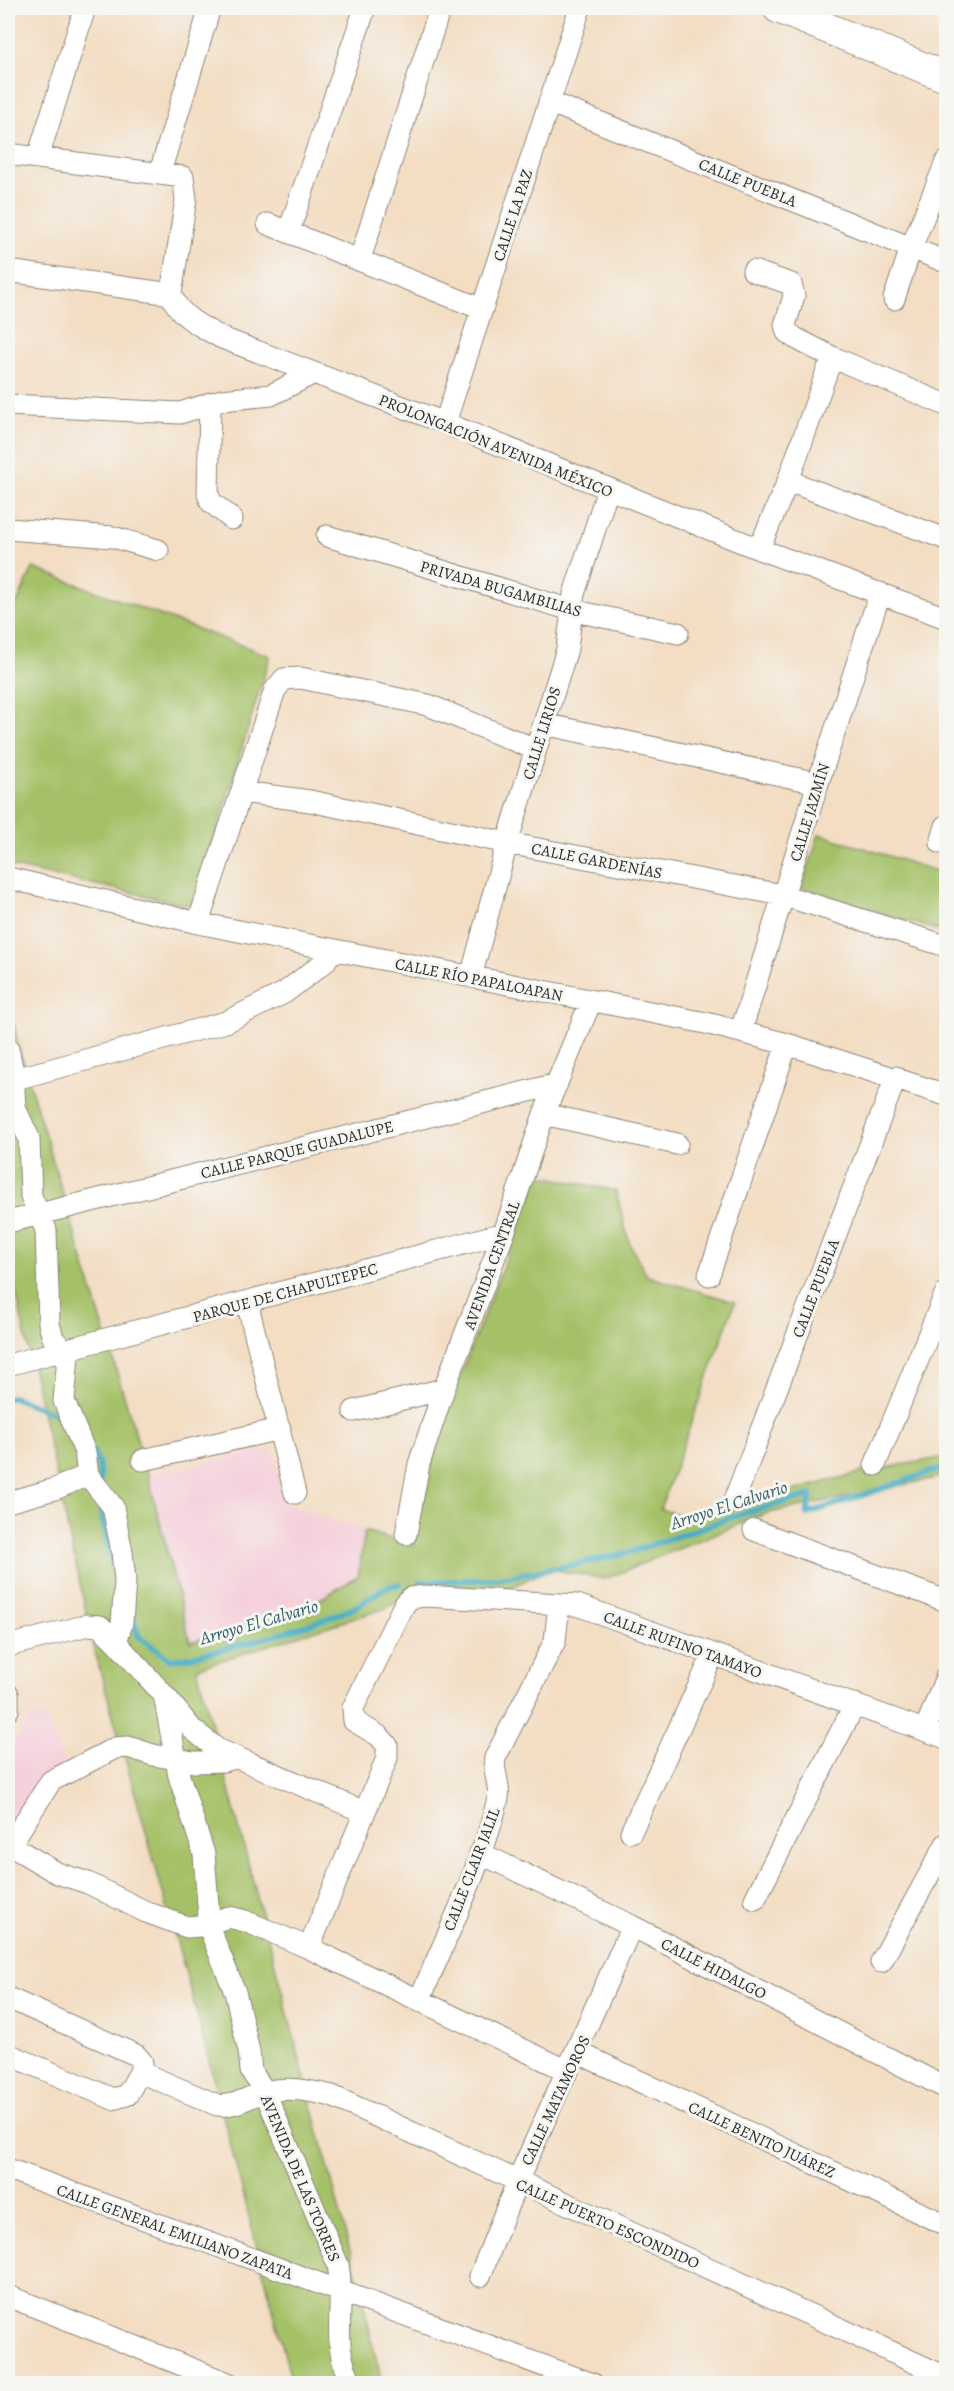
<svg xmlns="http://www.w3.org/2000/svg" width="954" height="2391" font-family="Alegreya,serif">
	<rect width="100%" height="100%" fill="#f6f6f2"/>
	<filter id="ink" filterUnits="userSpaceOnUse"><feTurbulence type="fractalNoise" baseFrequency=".0167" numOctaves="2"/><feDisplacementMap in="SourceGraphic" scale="12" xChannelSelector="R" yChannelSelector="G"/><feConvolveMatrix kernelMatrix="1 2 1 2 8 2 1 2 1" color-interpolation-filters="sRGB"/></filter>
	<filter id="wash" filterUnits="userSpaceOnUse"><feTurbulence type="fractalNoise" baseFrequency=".008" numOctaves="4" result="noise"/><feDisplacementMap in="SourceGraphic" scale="24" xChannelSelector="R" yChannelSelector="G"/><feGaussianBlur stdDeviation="1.35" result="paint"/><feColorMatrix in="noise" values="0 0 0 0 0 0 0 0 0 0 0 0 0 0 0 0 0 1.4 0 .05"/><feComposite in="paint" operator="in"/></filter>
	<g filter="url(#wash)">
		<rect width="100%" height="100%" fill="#f3ddc3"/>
		<path fill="#f5cfda" d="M 273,1449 L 284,1503 L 365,1531 L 359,1576 L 306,1608 L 190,1643 L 148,1475 Z
			M 46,1717 L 65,1764 L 8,1837 L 8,1752 L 28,1720 Z"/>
		<path fill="#a5c168" stroke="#68764a" stroke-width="1.5" d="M 33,568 L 270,656 L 194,906 L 8,866 L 8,623 Z
			M 819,834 L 946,874 L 946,933 L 802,888 Z
			M 8,1000 L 20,1052 L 148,1475 L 190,1642 L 306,1608 L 358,1576 L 365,1531 L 414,1546 L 441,1424 L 539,1175 L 616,1191 L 629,1242 L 647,1276 L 735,1302 L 660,1509 L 692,1519 L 862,1472 L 946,1457 L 946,1476 L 764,1514 L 605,1579 L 549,1569 L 499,1593 L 426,1590 L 383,1609 L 197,1668 L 358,2281 L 382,2383 L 292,2383 L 193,1999 L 95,1652 L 8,1257 Z"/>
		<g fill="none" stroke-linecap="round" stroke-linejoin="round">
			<path stroke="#41abc1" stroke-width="6" d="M 8,1398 L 13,1397 L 66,1418
				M 93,1451 L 99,1465 L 100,1481
				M 101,1500 L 101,1513 L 115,1572
				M 420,1582 L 495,1579 L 573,1565 L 628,1553 L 745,1513 L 811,1495 L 807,1514 L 946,1467
				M 131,1613 L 139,1637 L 171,1660 C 231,1650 290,1632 347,1611 C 367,1604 376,1587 400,1584"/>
		</g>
	</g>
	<g filter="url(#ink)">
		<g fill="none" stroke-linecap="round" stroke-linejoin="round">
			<g stroke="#8f8477" stroke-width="23">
				<path id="street" d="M 549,102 L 946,262
					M 8,154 L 183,177 L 186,199 L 171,294 C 180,318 201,326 222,338 L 445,423 L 759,549 L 946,618
					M 38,157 L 85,8
					M 160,172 L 210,8
					M 268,224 L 482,309
					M 289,231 L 365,8
					M 360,259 L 440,8
					M 8,271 L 171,294
					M 753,271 L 791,284 L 794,296 L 785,325 L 787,332 L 795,338 L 832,357 L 946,405
					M 894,299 L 911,248 L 946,162
					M 210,403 L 208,494 L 211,502 L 232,519
					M 8,405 L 180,413 L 222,400 L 271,395 L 314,373
					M 445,423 L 580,8
					M 788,481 L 946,539
					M 8,529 L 113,537 L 158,550
					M 327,536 L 571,610 L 678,633
					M 759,549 L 788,481 L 832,357
					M 544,724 L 818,783
					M 242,792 L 310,801 L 507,843 L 782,895 L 946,946
					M 941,843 L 946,826
					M 8,878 L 198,923 L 706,1023 L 787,1044 L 946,1095
					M 198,923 L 275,690 L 284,679 L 301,678 L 428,705 L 535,749
					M 471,977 L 507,843 L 567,649 L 574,594 L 608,489
					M 741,1031 L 818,783 L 880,593
					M 8,1049 L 13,1071 L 15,1108 L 29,1138 L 31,1196 L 46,1230 L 49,1324 L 53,1338 L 68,1356 L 64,1401 L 85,1452 L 88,1475 L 113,1507 L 122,1552 L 125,1581 L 122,1623 L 116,1642 L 164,1695 L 179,1776 L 204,1854 L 210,1930 L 235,1992 L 249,2051 L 251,2071 L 265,2092 L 338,2265 C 346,2304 329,2349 353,2384
					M 8,1081 L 226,1022 L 284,993 L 325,962 L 332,950
					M 544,1114 L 677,1144
					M 8,1222 L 557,1084
					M 709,1275 L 787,1044
					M 247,1302 L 295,1493
					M 8,1365 L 504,1233
					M 354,1411 L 444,1389
					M 143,1460 L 280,1429
					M 875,1465 L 946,1292
					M 735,1498 L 896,1077
					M 8,1502 L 55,1489 L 88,1475
					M 754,1530 L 946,1601
					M 406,1534 L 419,1464 L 444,1389 L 504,1233 L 544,1114 L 591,1001
					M 8,1646 L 88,1625 L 100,1626 L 116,1642
					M 8,1694 L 8,1710
					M 166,1697 L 192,1729 L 217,1749 L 364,1812
					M 925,1730 L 946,1677
					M 631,1832 L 713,1655
					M 8,1844 L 57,1873 L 88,1883 L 146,1912 L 187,1927 L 200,1926 L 229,1917 L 245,1921 L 309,1948 L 568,2071
					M 10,1845 L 51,1781 L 115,1748 L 128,1747 L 153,1755 L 194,1762 L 223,1761 L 235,1758
					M 480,1853 L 632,1926 L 946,2088
					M 755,1899 L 855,1704
					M 309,1948 L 387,1758 L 387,1745 L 379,1736 L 354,1721 L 353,1708 L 404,1605 L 410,1598 L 425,1596 L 577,1605 L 946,1738
					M 881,1962 L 946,1844
					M 8,1998 L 136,2055 L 142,2062 L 140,2072 L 217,2105 C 234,2108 250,2095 266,2092 C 287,2086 311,2091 332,2096 L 946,2377
					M 419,2001 C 445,1939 483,1863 498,1798 C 501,1784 492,1772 495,1758 L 555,1641 L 559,1604
					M 577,2052 L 946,2225
					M 8,2054 L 113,2099 L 127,2095 L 140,2072
					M 8,2169 L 593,2384
					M 480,2276 L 517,2182 L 632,1926
					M 8,2296 L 230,2384"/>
			</g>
			<g stroke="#8f8477" stroke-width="32">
				<path id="secondary" d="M 778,8 L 946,77"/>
			</g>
			<use href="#street" stroke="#fff" stroke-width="21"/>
			<use href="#secondary" stroke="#fff" stroke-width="30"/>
		</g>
	</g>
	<g text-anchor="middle" stroke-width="6" stroke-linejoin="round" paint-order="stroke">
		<g font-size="16" fill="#2b2b2b" stroke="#f6f6f2">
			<text transform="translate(748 182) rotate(22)" y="6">CALLE PUEBLA</text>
			<text transform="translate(512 215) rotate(-72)" y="6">CALLE LA PAZ</text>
			<text transform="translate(496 445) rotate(22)" y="6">PROLONGACIÓN AVENIDA MÉXICO</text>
			<text transform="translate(501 588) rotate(16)" y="6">PRIVADA BUGAMBILIAS</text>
			<text transform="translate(541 733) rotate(-73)" y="6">CALLE LIRIOS</text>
			<text transform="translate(809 812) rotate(-73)" y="6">CALLE JAZMÍN</text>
			<text transform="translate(597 860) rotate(11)" y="6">CALLE GARDENÍAS</text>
			<text transform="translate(479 979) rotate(11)" y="6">CALLE RÍO PAPALOAPAN</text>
			<text transform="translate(297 1149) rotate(-14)" y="6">CALLE PARQUE GUADALUPE</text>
			<text transform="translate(491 1265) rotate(-70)" y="6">AVENIDA CENTRAL</text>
			<text transform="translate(815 1288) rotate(-69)" y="6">CALLE PUEBLA</text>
			<text transform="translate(285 1292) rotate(-15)" y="6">PARQUE DE CHAPULTEPEC</text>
			<text transform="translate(683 1644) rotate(20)" y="6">CALLE RUFINO TAMAYO</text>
			<text transform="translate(471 1869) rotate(-69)" y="6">CALLE CLAIR JALIL</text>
			<text transform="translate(714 1968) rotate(27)" y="6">CALLE HIDALGO</text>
			<text transform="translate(555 2100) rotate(-65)" y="6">CALLE MATAMOROS</text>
			<text transform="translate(762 2139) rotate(25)" y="6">CALLE BENITO JUÁREZ</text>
			<text transform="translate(301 2178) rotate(67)" y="6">AVENIDA DE LAS TORRES</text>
			<text transform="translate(608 2223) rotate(24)" y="6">CALLE PUERTO ESCONDIDO</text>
			<text transform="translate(175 2231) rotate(20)" y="6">CALLE GENERAL EMILIANO ZAPATA</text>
		</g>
		<g font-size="18" font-style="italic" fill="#345e67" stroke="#f6f6f2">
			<text transform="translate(729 1505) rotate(-18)" y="6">Arroyo El Calvario</text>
			<text transform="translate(259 1622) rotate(-16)" y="6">Arroyo El Calvario</text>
		</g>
	</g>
	<rect width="954" height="2391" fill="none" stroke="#f6f6f2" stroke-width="30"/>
</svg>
